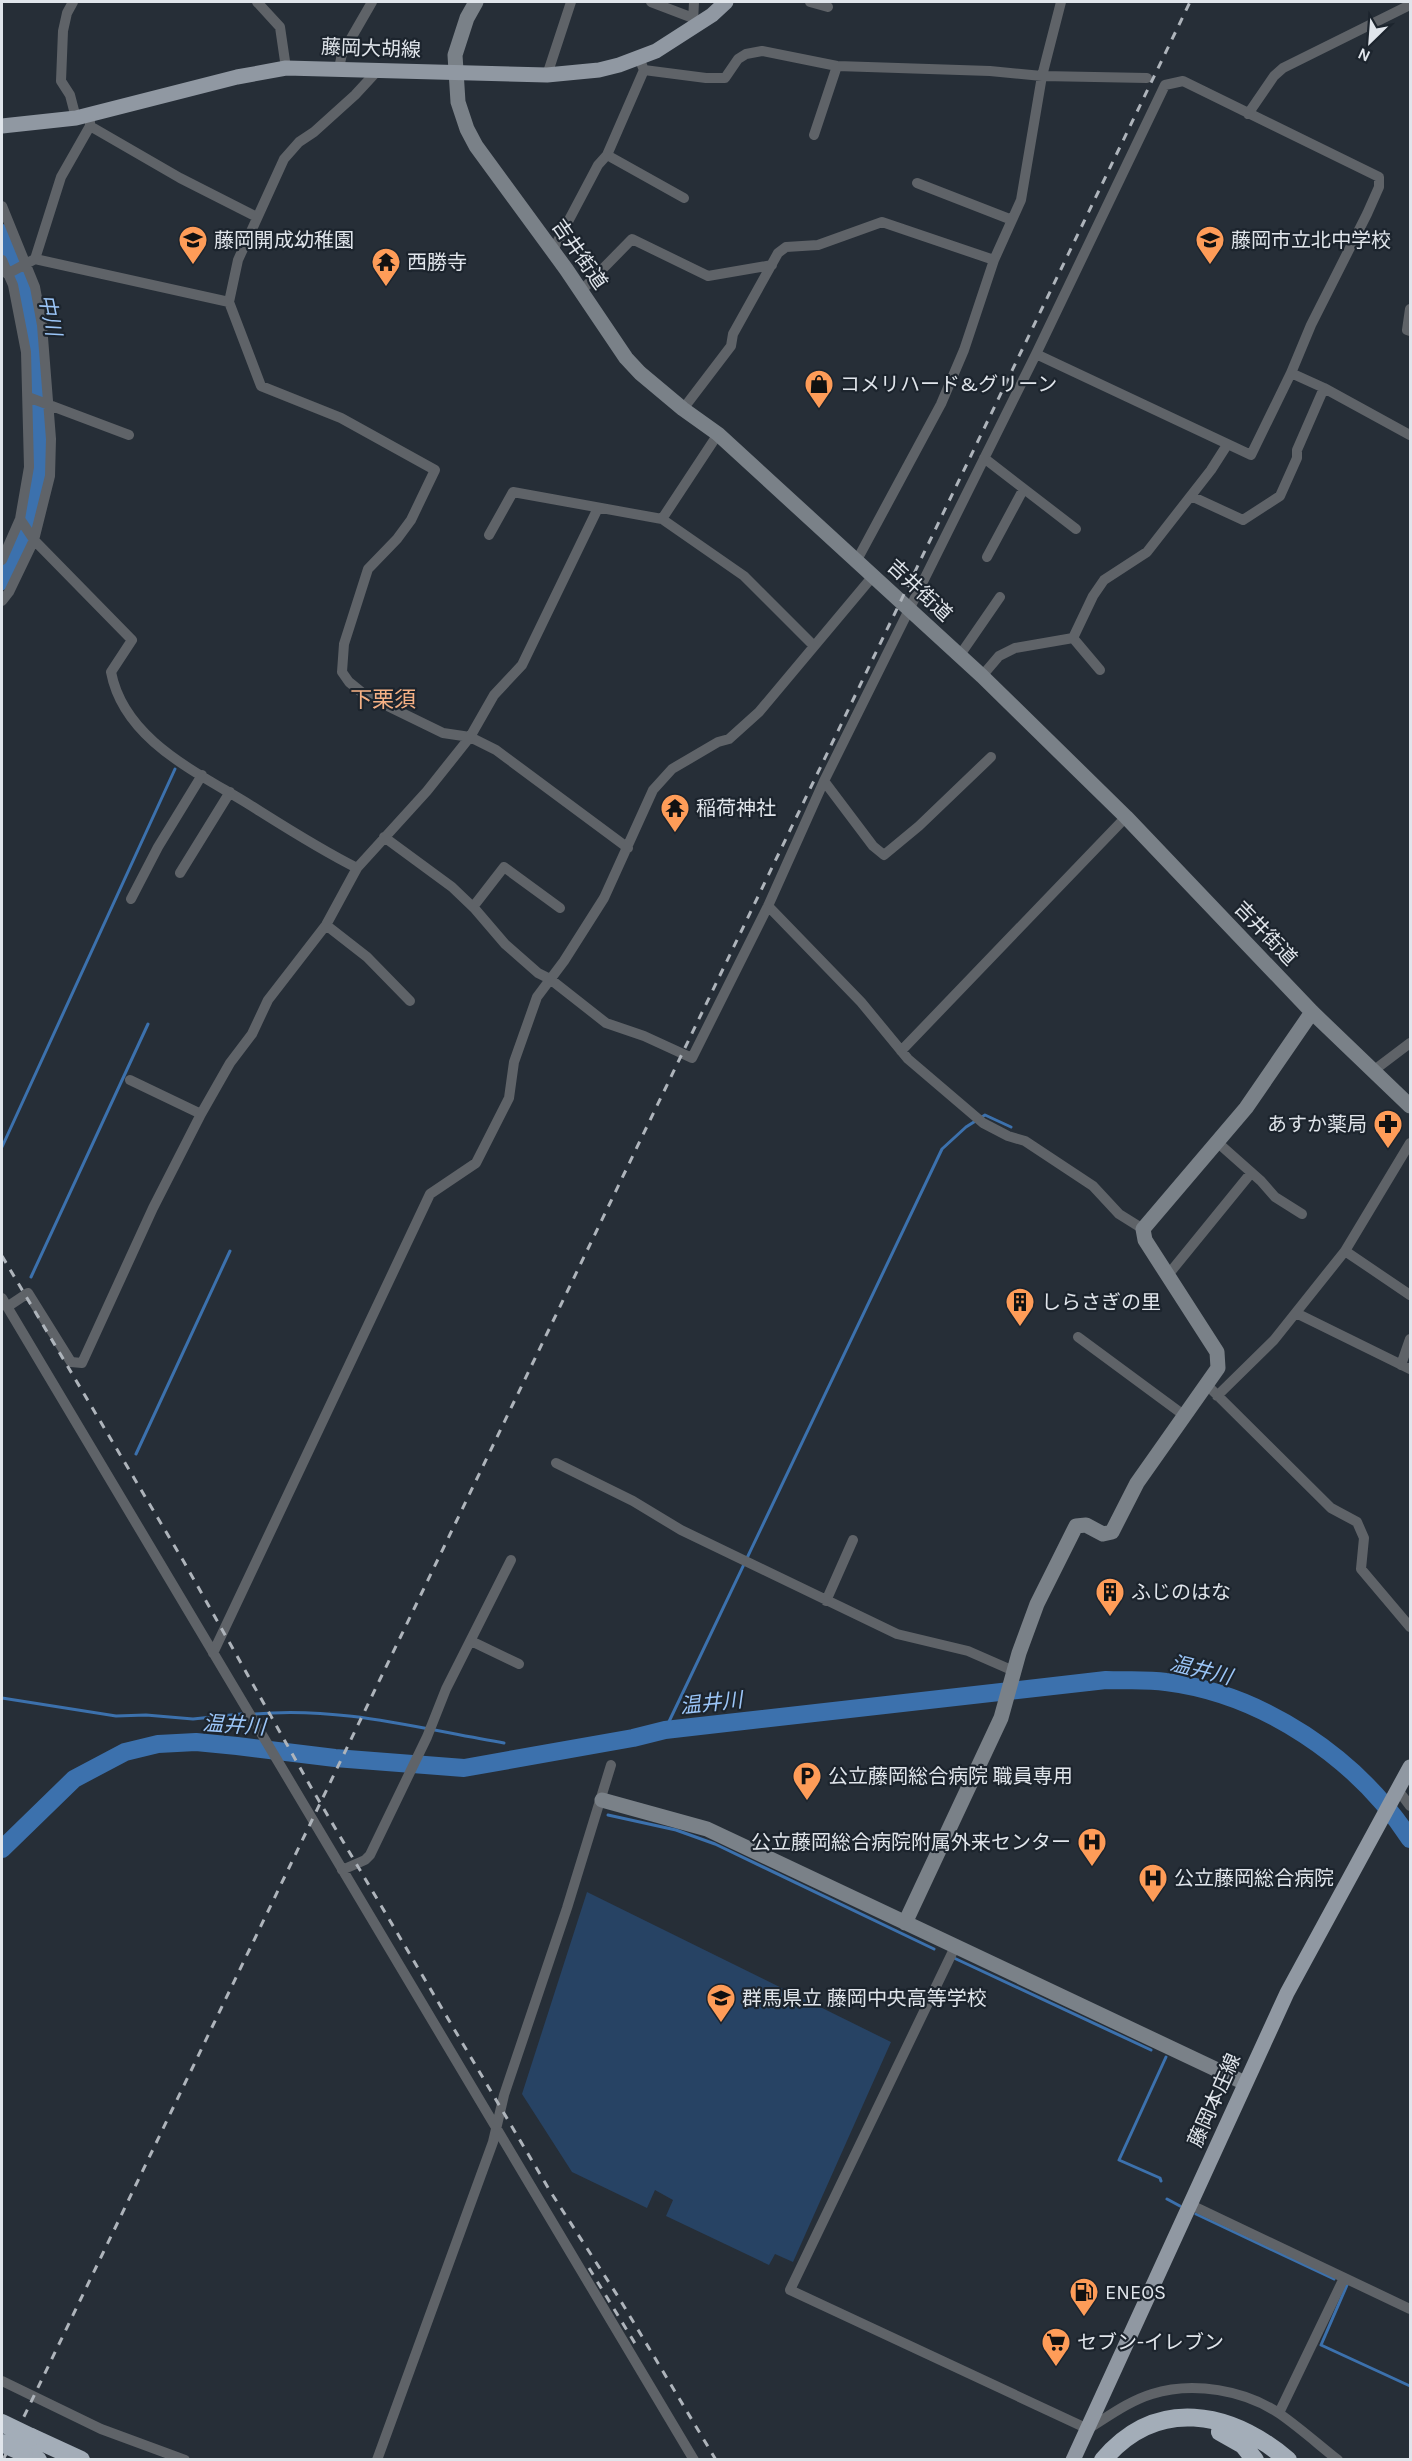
<svg xmlns="http://www.w3.org/2000/svg" width="1412" height="2461" font-family="Karla,'Noto Sans JP',sans-serif">
	<rect width="100%" height="100%" fill="#262e37"/>
	<path fill="#274364" d="M 587,1892 L 891,2042 L 793,2262 L 775,2254 L 769,2265 L 666,2216 L 673,2200 L 655,2190 L 647,2208 L 572,2172 L 522,2094 Z"/>
	<g fill="none" stroke-linecap="round" stroke-linejoin="round">
		<path stroke="#3c71ad" stroke-width="3" d="M 2,1147 L 175,769
			M 31,1277 L 148,1024
			M 136,1454 L 230,1251
			M 2,1698 L 116,1716 L 146,1715 L 193,1719 L 241,1714
			M 255,1714 C 339,1706 421,1729 504,1743
			M 665,1730 L 942,1149 L 966,1127 L 985,1115 L 1011,1127
			M 608,1815 L 676,1830 L 715,1844 L 934,1949
			M 954,1958 L 1151,2050
			M 1161,2181 L 1160,2178 L 1119,2160 L 1166,2057
			M 1167,2199 L 1180,2206
			M 1196,2214 L 1334,2279
			M 1347,2285 L 1321,2345 L 1410,2386"/>
		<path stroke="#3c71ad" stroke-width="18" d="M 2,233 L 30,311 L 36,357 L 42,441 L 40,478 L 33,517 L 2,581
			M 2,1849 L 74,1779 L 125,1752 L 158,1744 L 196,1742 L 237,1746 L 335,1758 L 464,1768 L 633,1738 L 665,1730 L 1106,1680 C 1125,1681 1146,1679 1166,1682 C 1263,1694 1357,1758 1410,1839"/>
		<path stroke="#5f6368" stroke-width="10" d="M 73,2 L 67,13 L 63,31 L 61,81 L 70,95 L 76,118
			M 257,2 L 280,27 L 286,68
			M 651,2 L 693,18
			M 810,2 L 828,7
			M 693,22 L 694,2
			M 639,58 L 644,70 L 706,78 L 725,78 L 738,59 L 746,54 L 762,51 L 837,66 L 990,71 L 1042,76 L 1147,78
			M 339,68 L 342,54 L 372,2
			M 379,69 L 355,95 L 314,132 L 299,142 L 284,159 L 238,260 L 229,302 L 261,386 L 341,418 L 435,470 L 411,520 L 397,539 L 368,569 L 344,644 L 342,672 L 349,682 L 365,695 L 443,733 L 470,737 L 496,750 L 628,848
			M 547,75 L 571,2
			M 1248,114 L 1274,76 L 1283,68 L 1410,5
			M 90,126 L 180,178 L 257,217
			M 814,135 L 837,66
			M 607,155 L 684,198
			M 917,183 L 1012,220
			M 2,206 L 35,287 L 42,325 L 51,439 L 50,476 L 34,540 L 9,592 L 2,601
			M 553,250 L 598,165 L 607,155 L 644,70
			M 35,259 L 229,302
			M 2,260 L 13,285 L 26,352 L 29,467 L 20,519 L 2,560
			M 7,274 L 35,259 L 61,177 L 90,126 L 90,119
			M 581,291 L 632,239 L 708,276 L 772,265
			M 1410,309 L 1407,330 L 1410,331
			M 1291,373 L 1324,388 L 1410,435
			M 28,397 L 129,435
			M 683,409 L 731,346 L 733,334 L 778,253 L 786,247 L 818,245 L 882,222 L 994,260
			M 984,458 L 1076,529
			M 1191,496 L 1243,520 L 1280,496 L 1297,458 L 1297,450 L 1324,388
			M 20,519 L 34,540 L 132,640 L 111,672 C 124,740 197,772 250,805 C 285,827 319,849 357,868
			M 662,519 L 718,434
			M 489,535 L 513,492 L 662,519 L 744,576 L 813,645
			M 987,557 L 1023,490
			M 857,560 L 941,404 L 964,350 L 994,260 L 1021,200 L 1042,76 L 1061,2
			M 1073,638 L 1100,670
			M 960,655 L 1000,597
			M 982,676 L 999,656 L 1015,648 L 1073,638 L 1093,596 L 1104,580 L 1147,552 L 1211,470 L 1227,445
			M 824,781 L 873,846 L 884,855 L 919,826 L 991,757
			M 384,837 L 452,887 L 475,909 L 505,944 L 538,973 L 550,979 L 606,1023 L 644,1036 L 692,1058 L 768,906 L 824,781 L 1036,354 L 1165,85 L 1183,81 L 1379,177 L 1379,187 L 1367,214 L 1311,325 L 1291,373 L 1251,455 L 1036,354
			M 180,873 L 230,792
			M 131,899 L 158,847 L 202,775
			M 768,906 L 861,1002 L 908,1059 L 983,1123 L 1008,1136 L 1025,1141 L 1093,1186 L 1119,1214 L 1143,1229
			M 473,907 L 504,867 L 560,908
			M 326,925 L 367,957 L 410,1001
			M 901,1051 L 1126,817
			M 1373,1071 L 1410,1043
			M 130,1080 L 201,1114
			M 1217,1142 L 1261,1181 L 1275,1197 L 1302,1214
			M 1345,1251 L 1410,1295
			M 1168,1275 L 1251,1173
			M 2,1298 L 694,2460
			M 7,1307 L 28,1293 L 71,1362 L 82,1363 L 153,1208 L 201,1114 L 230,1063 L 252,1034 L 268,1000 L 326,925 L 357,868 L 427,791 L 470,737 L 494,695 L 522,665 L 598,508
			M 1296,1313 L 1410,1369
			M 1078,1337 L 1185,1416
			M 1401,1365 L 1410,1339
			M 1207,1385 L 1331,1508 L 1357,1522 L 1364,1538 L 1361,1569 L 1410,1627
			M 1217,1396 L 1274,1340 L 1345,1251 L 1410,1143
			M 556,1463 L 633,1501 L 681,1530 L 897,1634 L 968,1651 L 1016,1672
			M 826,1601 L 853,1540
			M 471,1641 L 519,1664
			M 213,1653 L 430,1194 L 476,1163 L 509,1098 L 514,1062 L 537,997 L 564,961 L 604,898 L 653,790 L 672,769 L 718,742 L 729,739 L 759,712 L 873,576
			M 1398,1790 L 1410,1806
			M 342,1870 L 365,1860 L 370,1855 L 427,1737 L 446,1689 L 511,1560
			M 955,1947 L 790,2290 L 1088,2429 C 1109,2416 1129,2401 1152,2394 C 1193,2381 1245,2390 1280,2414 C 1300,2428 1319,2445 1338,2460
			M 1191,2205 L 1410,2309
			M 2,2381 L 101,2429 L 185,2460
			M 1279,2413 L 1344,2278
			M 377,2460 L 493,2142 L 504,2095 L 567,1908 L 611,1765"/>
		<path stroke="#7a8188" stroke-width="15" d="M 476,2 L 467,18 L 455,55 L 458,102 L 467,129 L 476,146 L 566,269 L 626,358 L 640,373 L 683,409 L 718,434 L 982,676 L 1126,817 L 1312,1012 L 1410,1106
			M 602,1800 L 707,1829 L 1245,2083
			M 905,1923 L 1001,1718 L 1019,1653 L 1037,1604 L 1076,1526 L 1086,1525 L 1103,1534 L 1112,1532 L 1137,1483 L 1218,1368 L 1217,1352 L 1145,1240 L 1143,1229 L 1246,1108 L 1312,1012"/>
		<path stroke="#9098a2" stroke-width="15" d="M 2,126 L 76,118 L 237,77 L 286,68 L 547,75 L 599,70 L 619,65 L 656,51 L 712,15 L 726,2
			M 1073,2460 L 1287,1993 L 1410,1767"/>
		<path stroke="#a3adb8" stroke-width="18" d="M 1220,2432 L 1243,2445 L 1255,2460
			M 31,2437 L 81,2460
			M 24,2453 L 38,2460
			M 1103,2460 C 1157,2396 1230,2411 1288,2460"/>
		<path stroke="#aeb4bb" stroke-width="3" stroke-dasharray="8 8" stroke-linecap="butt" d="M 2,1256 L 184,1562 L 312,1789 L 550,2191 L 619,2298 L 716,2460
			M 589,2268 L 639,2350
			M 3,2460 L 1190,2"/>
		<path stroke="#a3adb8" stroke-width="18" d="M 2,2423 L 31,2437
			M 2,2443 L 24,2453"/>
	</g>
	<defs>
		<g id="school-pin" transform="scale(1.5)"><path d="M0 17L-7.5 6A9.5 9.5 0 1 1 7.5 6Z" fill="#fe9c58" stroke="#1c242d"/><path d="M0-5L7-2L0 1L-7-2ZM-4 1L0 2.5L4 1V4Q0 6-4 4Z" fill="#111"/></g>
		<g id="temple-pin" transform="scale(1.5)"><path d="M0 17L-7.5 6A9.5 9.5 0 1 1 7.5 6Z" fill="#fe9c58" stroke="#1c242d"/><path d="M0-6L5-2H3V0L6.5 2.5H4V6H1.5V3h-3V6H-4V2.5H-6.5L-3 0V-2H-5Z" fill="#111"/></g>
		<g id="shop-pin" transform="scale(1.5)"><path d="M0 17L-7.5 6A9.5 9.5 0 1 1 7.5 6Z" fill="#fe9c58" stroke="#1c242d"/><path d="M-5-2.5h2.3a2.7 3.5 0 0 1 5.4 0H5L5.5 6h-11ZM-1.5-2.5h3a1.5 2.3 0 0 0-3 0Z" fill="#111"/></g>
		<g id="pharmacy-pin" transform="scale(1.5)"><path d="M0 17L-7.5 6A9.5 9.5 0 1 1 7.5 6Z" fill="#fe9c58" stroke="#1c242d"/><path d="M-2-6h4v4h4v4h-4v4h-4v-4h-4v-4h4Z" fill="#111"/></g>
		<g id="building-pin" transform="scale(1.5)"><path d="M0 17L-7.5 6A9.5 9.5 0 1 1 7.5 6Z" fill="#fe9c58" stroke="#1c242d"/><path d="M-4-6H4V6H1V3H-1V6H-4ZM-2.5-4.3h1.7v1.8h-1.7ZM.8-4.3h1.7v1.8H.8ZM-2.5-1h1.7V.8h-1.7ZM.8-1h1.7V.8H.8Z" fill="#111"/></g>
		<g id="parking-pin" transform="scale(1.5)"><path d="M0 17L-7.5 6A9.5 9.5 0 1 1 7.5 6Z" fill="#fe9c58" stroke="#1c242d"/><path d="M-3.5-5.5H1a3.5 3.5 0 0 1 0 7H-1V5.5H-3.5ZM-1-3.4V-.6H.8a1.4 1.4 0 0 0 0-2.8Z" fill="#111"/></g>
		<g id="hospital-pin" transform="scale(1.5)"><path d="M0 17L-7.5 6A9.5 9.5 0 1 1 7.5 6Z" fill="#fe9c58" stroke="#1c242d"/><path d="M-5-5h3v3.5h4V-5h3V5h-3V1.5h-4V5h-3Z" fill="#111"/></g>
		<g id="fuel-pin" transform="scale(1.5)"><path d="M0 17L-7.5 6A9.5 9.5 0 1 1 7.5 6Z" fill="#fe9c58" stroke="#1c242d"/><path d="M-5.5-6h7V0h2V4h1.3V-2.5L3-4.5l.8-.8L6-3V5H2.5V1h-1V6h-7ZM-4.2-4.7v3.2H.2V-4.7Z" fill="#111"/></g>
		<g id="supermarket-pin" transform="scale(1.5)"><path d="M0 17L-7.5 6A9.5 9.5 0 1 1 7.5 6Z" fill="#fe9c58" stroke="#1c242d"/><path d="M-6-5.5h2.5l.6 2H6L4.5 2H-2.5L-4.4-4H-6ZM-1.5 3.2a1.3 1.3 0 1 0 .1 0ZM3 3.2a1.3 1.3 0 1 0 .1 0Z" fill="#111"/></g>
	</defs>
	<g fill-rule="evenodd">
		<use href="#school-pin" x="193" y="240"/>
		<use href="#school-pin" x="1210" y="240"/>
		<use href="#temple-pin" x="386" y="262"/>
		<use href="#shop-pin" x="819" y="384"/>
		<use href="#temple-pin" x="675" y="808"/>
		<use href="#pharmacy-pin" x="1388" y="1124"/>
		<use href="#building-pin" x="1020" y="1302"/>
		<use href="#building-pin" x="1110" y="1592"/>
		<use href="#parking-pin" x="807" y="1776"/>
		<use href="#hospital-pin" x="1092" y="1842"/>
		<use href="#hospital-pin" x="1153" y="1878"/>
		<use href="#school-pin" x="721" y="1998"/>
		<use href="#fuel-pin" x="1084" y="2292"/>
		<use href="#supermarket-pin" x="1056" y="2342"/>
	</g>
	<g text-anchor="middle" stroke-width="4.5" stroke-linejoin="round" paint-order="stroke">
		<g font-size="20" fill="#e0e5eb" stroke="#1c242d">
			<text transform="translate(371 48) rotate(2)" y="7">藤岡大胡線</text>
			<text transform="translate(580 254) rotate(55)" y="7">吉井街道</text>
			<text transform="translate(920 590) rotate(43)" y="7">吉井街道</text>
			<text transform="translate(1266 933) rotate(46)" y="7">吉井街道</text>
			<text transform="translate(1214 2100) rotate(-66)" y="7">藤岡本庄線</text>
		</g>
		<g font-size="20" fill="#e0e5eb" stroke="#1c242d" text-anchor="start">
			<text x="214" y="247">藤岡開成幼稚園</text>
			<text x="1231" y="247">藤岡市立北中学校</text>
			<text x="407" y="269">西勝寺</text>
			<text x="840" y="391">コメリハード&amp;グリーン</text>
			<text x="696" y="815">稲荷神社</text>
			<text x="1367" y="1131" text-anchor="end">あすか薬局</text>
			<text x="1041" y="1309">しらさぎの里</text>
			<text x="1131" y="1599">ふじのはな</text>
			<text x="828" y="1783">公立藤岡総合病院 職員専用</text>
			<text x="1071" y="1849" text-anchor="end">公立藤岡総合病院附属外来センター</text>
			<text x="1174" y="1885">公立藤岡総合病院</text>
			<text x="742" y="2005">群馬県立 藤岡中央高等学校</text>
			<text x="1105" y="2299">ENEOS</text>
			<text x="1077" y="2349">セブン-イレブン</text>
		</g>
		<g font-size="21" font-style="italic" fill="#9bc5f7" stroke="#1c242d">
			<text transform="translate(50 315) rotate(79)" y="7">中川</text>
			<text transform="translate(1201 1670) rotate(14)" y="7">温井川</text>
			<text transform="translate(711 1703) rotate(-6)" y="7">温井川</text>
			<text transform="translate(234 1725) rotate(4)" y="7">温井川</text>
		</g>
		<g font-size="22" fill="#f6b185" stroke="#1c242d">
			<text x="383" y="707">下栗須</text>
		</g>
	</g>
	<rect width="1412" height="2461" fill="none" stroke="#e0e5eb" stroke-width="6"/>
	<g transform="translate(1370 42) rotate(205)" stroke="#1c242d" stroke-width="4.5" paint-order="stroke">
	<path d="M0-4.5L10 22L0 15L-10 22Z" fill="#e0e5eb"/>
	<text y="-9" font-size="16" font-weight="bold" text-anchor="middle" fill="#e0e5eb">N</text>
	</g>
</svg>
